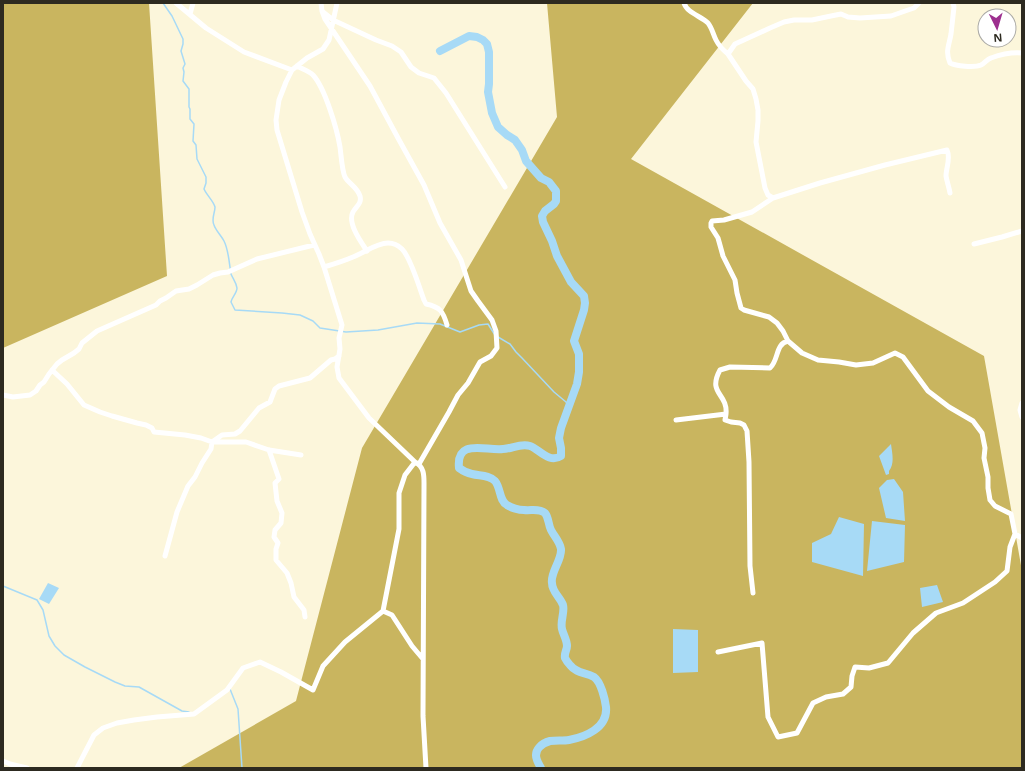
<svg xmlns="http://www.w3.org/2000/svg" width="1025" height="771" font-family="'Open Sans',sans-serif">
	<rect width="100%" height="100%" fill="#fcf6db"/>
	<path fill="#c9b55f" d="M 3,3 L 149,3 L 167,276 L 3,348 Z
		M 547,3 L 753,3 L 631,159 L 984,356 L 1022,571 L 1022,768 L 179,768 L 296,701 L 362,448 L 557,117 Z"/>
	<path fill="#a7daf6" d="M 891,444 C 892,452 895,464 889,471 L 889,474 L 886,475 L 879,456 Z
		M 894,479 L 903,492 L 905,521 L 886,518 L 879,488 L 887,480 Z
		M 839,517 L 864,524 L 863,576 L 812,562 L 812,543 L 831,534 Z
		M 872,521 L 905,525 L 904,562 L 867,571 Z
		M 48,583 L 59,588 L 49,604 L 39,599 Z
		M 937,585 L 943,602 L 922,607 L 920,588 Z
		M 673,629 L 698,630 L 698,672 L 673,673 Z"/>
	<g fill="none" stroke-linecap="round" stroke-linejoin="round">
		<path stroke="#a7daf6" stroke-width="1.5" d="M 163,3 L 172,16 L 183,39 L 183,44 L 181,51 L 185,64 L 183,68 L 184,72 L 183,81 L 189,89 L 189,107 L 190,109 L 190,119 L 194,124 L 193,141 L 196,145 L 197,159 L 206,177 L 206,183 L 204,189 C 206,194 214,202 215,207 C 215,213 211,219 214,225 C 216,231 221,235 224,241 C 229,251 229,263 231,274 C 233,279 236,282 237,288 C 237,293 232,297 231,302 L 235,310 L 282,313 L 300,315 L 313,321 L 320,328 L 346,332 L 378,330 L 417,323 L 440,324 L 460,332 L 479,325 L 488,324 L 495,335
			M 498,337 L 510,344 L 516,352 L 522,358 L 554,392 L 566,402 L 569,406
			M 3,586 L 37,600 L 43,610 L 49,636 L 55,646 L 64,655 L 85,667 L 115,682 L 125,686 L 139,687 L 182,711 L 189,712
			M 230,689 L 238,709 L 242,768"/>
		<path stroke="#a7daf6" stroke-width="8" d="M 440,51 L 469,36 L 477,37 L 483,40 L 487,44 L 489,52 L 489,84 L 488,92 L 492,113 L 498,127 L 507,135 L 515,140 L 522,150 L 526,161 L 541,178 L 549,182 L 556,191 L 556,201 L 554,204 L 545,211 L 542,216 L 543,222 L 552,241 L 557,256 L 571,282 L 584,296 L 585,303 L 584,310 L 574,341 L 579,354 L 579,372 L 577,384 L 561,428 L 559,438 L 561,448 L 561,456 C 549,464 539,449 530,446 C 520,443 512,449 503,449 C 485,451 456,438 459,468 C 463,471 467,473 472,474 C 480,476 489,475 495,481 C 501,488 499,501 507,505 C 511,508 519,510 524,510 C 531,511 539,508 545,513 C 549,518 548,524 551,530 C 554,536 560,542 561,549 C 562,560 550,573 552,583 C 552,592 560,597 563,605 C 565,612 560,621 562,629 C 563,634 567,640 567,646 C 567,650 564,653 565,658 C 566,660 568,663 570,665 C 577,674 585,672 594,677 C 601,682 605,699 606,707 C 608,728 585,737 569,740 C 563,741 556,740 550,741 C 542,743 533,750 537,760 C 538,763 540,766 541,768"/>
		<path stroke="#fff" stroke-width="5" d="M 176,3 L 206,28 L 244,52 L 292,70
			M 321,3 L 322,11 L 325,19 L 370,86 L 398,138 L 424,185 L 440,223 L 461,260 L 471,291 L 478,301 L 492,320 L 496,331 L 497,348 L 491,356 L 480,362 L 468,383 L 458,395 L 449,412 L 419,464
			M 337,3 L 329,40 L 323,49 L 307,58 L 292,70 L 286,82 L 279,100 L 276,120 L 277,130 L 302,212 L 310,234 L 319,254 L 324,267 L 342,325 L 339,338 L 340,349 L 337,367 L 339,378 L 369,418 L 415,462 C 425,467 424,477 424,487 L 423,716 L 426,768
			M 684,3 C 687,13 701,16 708,23 C 712,28 713,34 716,40 C 719,46 723,50 728,54
			M 919,3 L 914,8 L 908,10 L 891,16 L 860,18 L 848,17 L 841,14 L 831,16 L 812,20 L 794,20 L 784,22 L 770,28 L 735,44 L 728,54 L 746,81 L 753,89 L 756,99 L 758,110 L 758,121 L 756,142 L 765,188 L 768,195 L 773,198 L 752,212 L 724,220 L 712,221 L 711,223 L 711,227 L 718,238 L 723,256 L 735,280 L 737,293 L 741,308 L 744,310 L 769,317 L 777,323 L 783,331 L 788,341 L 802,353 L 818,360 L 839,362 L 856,365 L 873,363 L 895,353 L 903,357 L 928,391 L 949,407 L 973,421 L 982,433 L 985,448 L 984,458 L 988,477 L 988,488 L 990,500 L 995,506 L 1011,514 L 1015,534
			M 953,3 L 954,7 C 953,16 952,25 951,34 C 949,46 945,51 950,63 C 956,66 974,68 981,65 C 985,63 987,59 991,58 C 1002,54 1010,52 1022,53
			M 323,12 L 333,20 L 376,40 L 392,46 L 401,52 L 411,67 L 419,73 L 434,78 L 446,93 L 505,187
			M 190,14 L 193,3
			M 297,66 C 302,69 309,71 313,75 C 325,88 337,129 340,147 C 341,154 342,171 345,177 C 349,184 357,187 360,196 C 362,204 356,206 353,212 C 347,223 361,242 367,251
			M 773,198 L 820,183 L 885,165 L 947,150 C 951,158 946,168 946,176 C 947,182 949,187 950,193
			M 974,244 L 1002,237 L 1022,231
			M 324,267 C 334,264 344,261 353,257 C 364,253 376,243 388,243 C 393,243 398,245 402,249 C 411,258 419,287 424,300 L 426,304 C 440,307 443,311 447,325
			M 52,370 L 67,384 L 84,405 L 100,412 L 112,416 L 137,423 L 146,425 L 152,428 L 154,432 L 185,435 L 201,438 L 212,442 L 222,435 L 235,434 L 240,431 L 259,408 L 270,402 L 275,389 L 279,386 L 310,378 L 331,360 L 335,359 L 339,356
			M 3,395 L 13,397 L 30,395 L 36,391 L 40,385 L 44,382 L 49,374 L 57,364 L 62,360 L 74,353 L 79,349 L 82,343 L 97,331 L 156,305 L 160,301 L 166,298 L 176,291 L 189,289 L 197,285 L 213,275 L 220,273 L 228,272 L 257,259 L 314,245
			M 1022,403 L 1020,410 L 1022,417
			M 726,414 L 725,420 L 731,422 L 740,423 L 744,425 L 747,431 L 749,462 L 750,566 L 753,593
			M 676,420 L 726,414 C 728,393 707,394 720,370 L 730,367 L 770,368 C 779,360 775,344 788,341
			M 269,450 L 279,479 L 275,483 L 277,501 L 282,513 L 281,523 L 275,530 L 274,537 L 278,543 L 276,549 L 276,560 L 287,573 L 291,583 L 294,597 L 304,610 L 305,617
			M 415,462 L 405,475 L 399,493 L 399,529 L 383,611 L 392,615 L 412,646 L 423,659
			M 165,556 L 177,512 L 188,486 L 195,477 L 202,463 L 211,449 L 212,442 L 246,442 L 269,450 L 301,455
			M 718,652 L 762,643 L 768,717 L 778,737 L 797,733 L 813,703 L 826,697 L 843,694 L 851,687 L 852,676 L 855,667 L 869,668 L 888,663 L 913,633 L 936,613 L 963,603 L 995,582 L 1007,571 L 1010,547 L 1015,534 L 1022,538
			M 3,761 L 10,764 L 27,768
			M 77,768 L 94,735 L 103,728 L 117,723 L 134,720 L 157,717 L 194,714 L 227,690 L 243,668 L 260,662 L 281,672 L 313,690 L 323,666 L 345,642 L 383,611"/>
	</g>
	<rect width="1025" height="771" fill="none" stroke="#2d2a20" stroke-width="8"/>
	<g transform="translate(997 28) rotate(175)"><circle r="19" fill="#ffffff" stroke="#abaaa6"/>
	<path d="M0-3L7 15L0 10L-7 15Z" fill="#9d2f8f"/>
	<text y="-6" font-size="11" font-weight="bold" text-anchor="middle" fill="#2d2a20">N</text>
	</g>
</svg>
